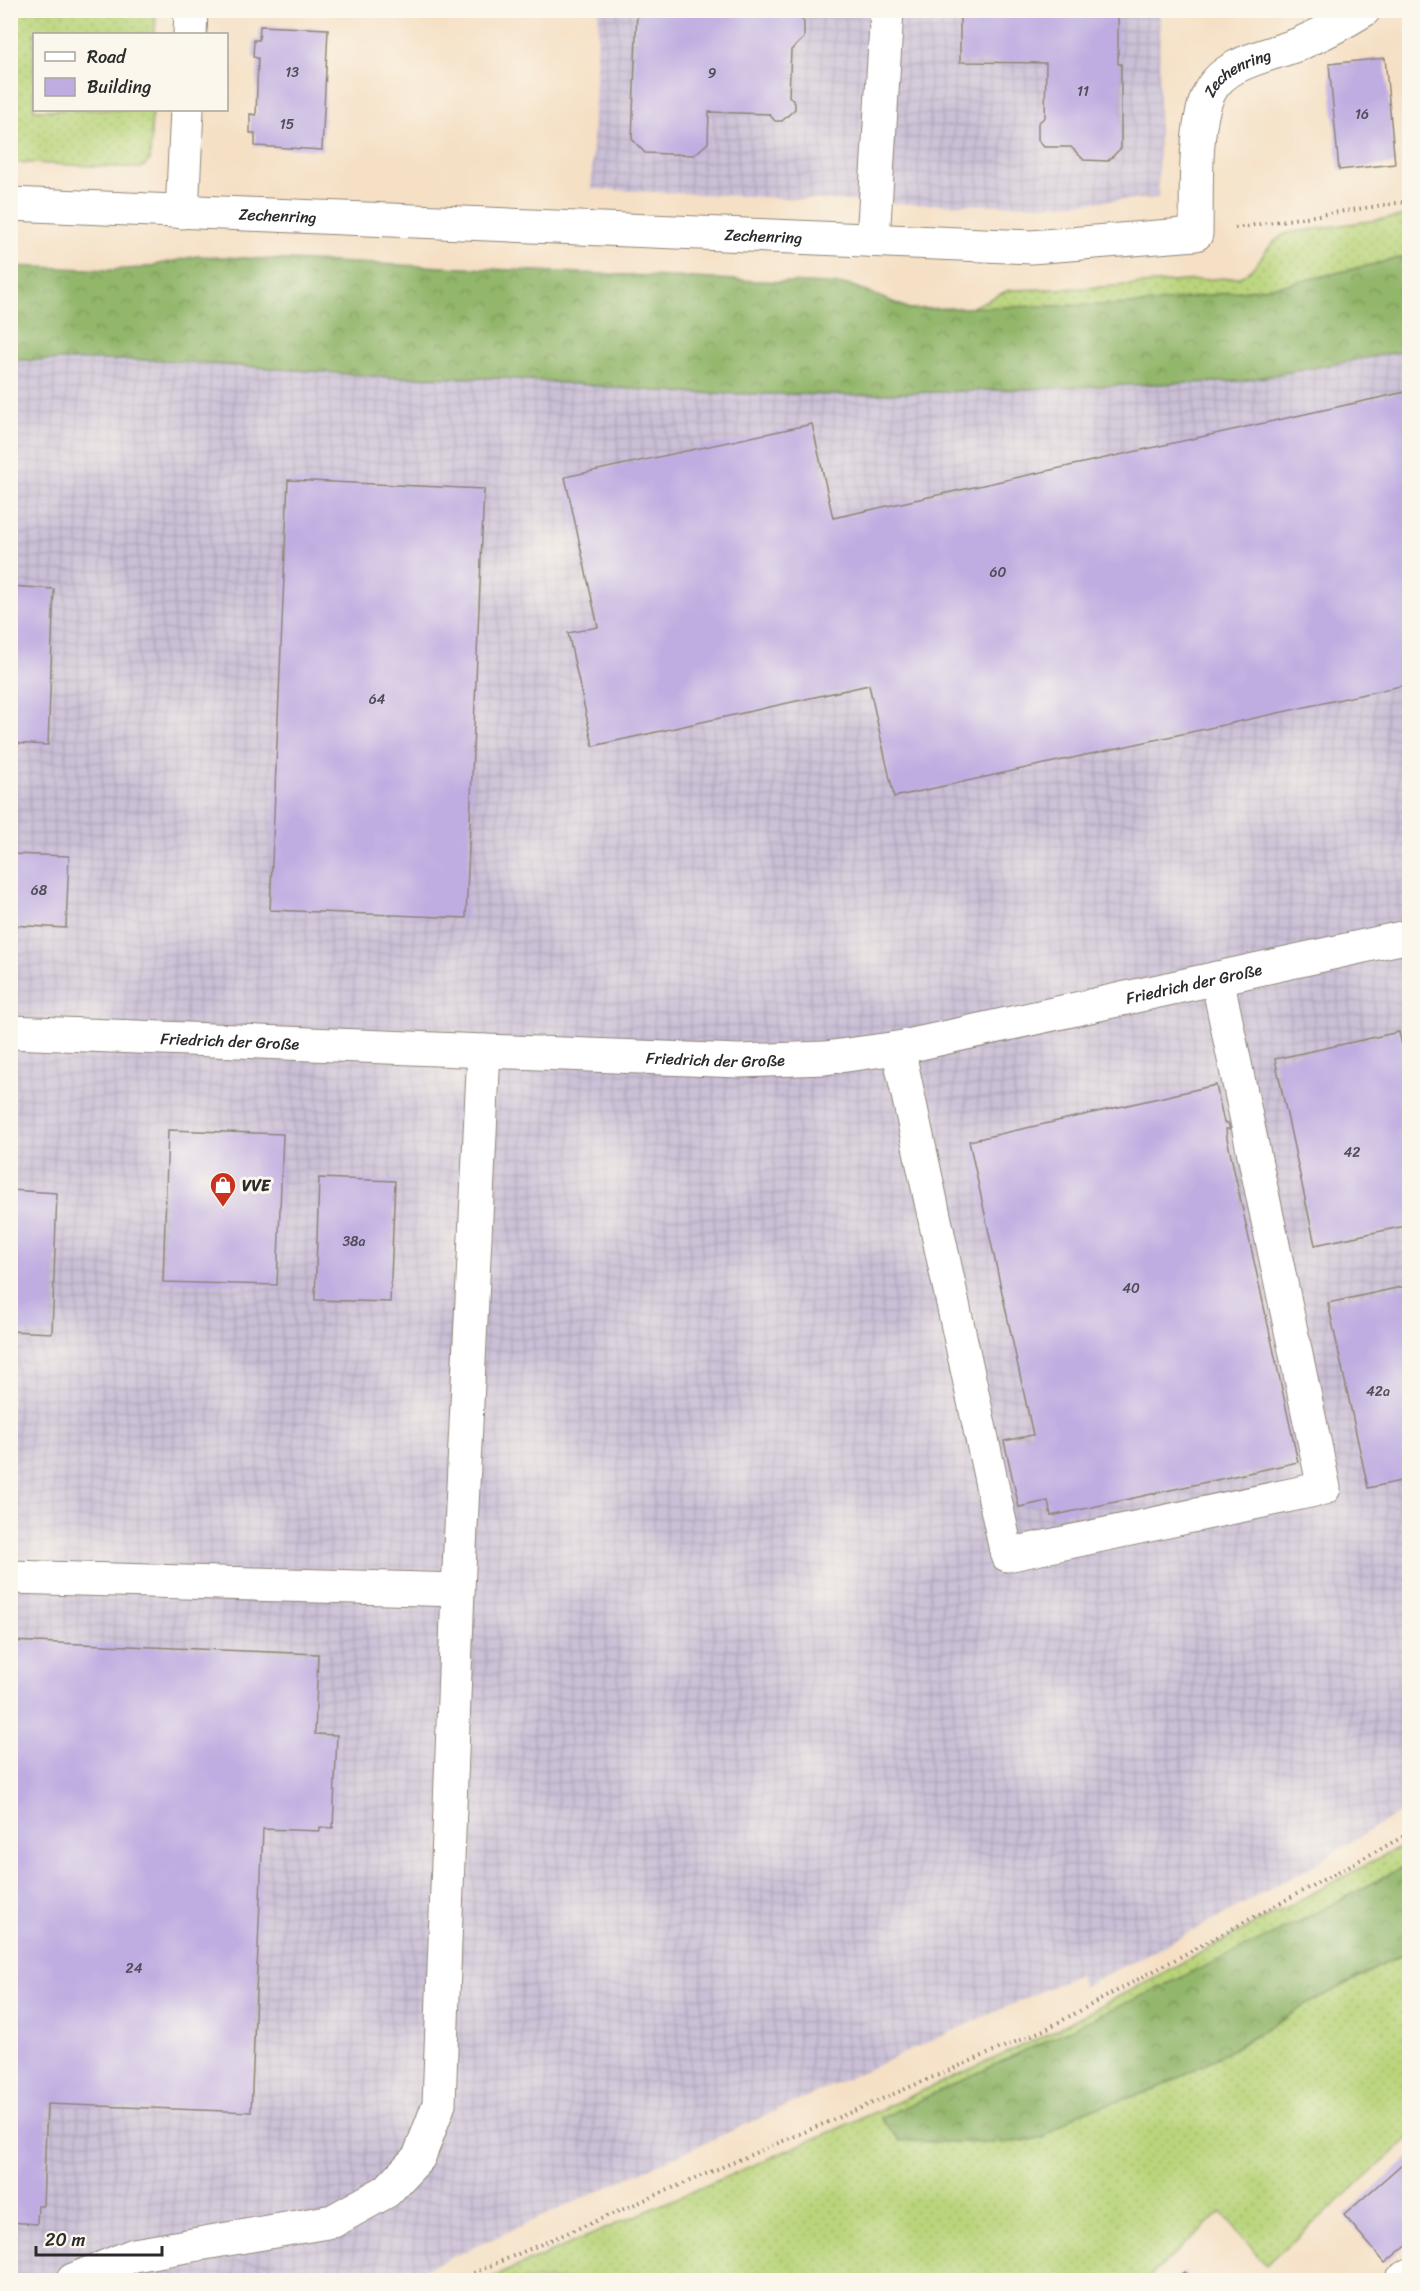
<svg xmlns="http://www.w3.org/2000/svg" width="1420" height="2291" font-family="Sriracha,sans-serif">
	<defs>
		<pattern id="industrial-grid" width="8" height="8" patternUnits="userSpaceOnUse" patternTransform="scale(1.5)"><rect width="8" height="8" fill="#cabfd6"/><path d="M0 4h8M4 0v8" fill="none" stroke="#aea4b8"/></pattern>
		<pattern id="grass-dots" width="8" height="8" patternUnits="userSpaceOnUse" patternTransform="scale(1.5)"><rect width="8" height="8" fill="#b9d47a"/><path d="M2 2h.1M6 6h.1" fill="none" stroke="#9fb66a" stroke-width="1.8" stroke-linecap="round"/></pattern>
		<pattern id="forest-crowns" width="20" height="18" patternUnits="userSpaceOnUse" patternTransform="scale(1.5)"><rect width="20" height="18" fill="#92b66a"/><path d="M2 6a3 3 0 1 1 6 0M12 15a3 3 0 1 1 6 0" fill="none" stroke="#779457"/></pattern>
	</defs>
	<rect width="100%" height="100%" fill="#fbf7ec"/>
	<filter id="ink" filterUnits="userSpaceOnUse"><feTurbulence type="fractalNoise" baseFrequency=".0167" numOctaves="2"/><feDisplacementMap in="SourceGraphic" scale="12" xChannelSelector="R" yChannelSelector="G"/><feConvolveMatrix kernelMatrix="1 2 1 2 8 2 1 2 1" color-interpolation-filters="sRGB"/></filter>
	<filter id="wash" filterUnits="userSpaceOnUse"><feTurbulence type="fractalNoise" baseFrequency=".008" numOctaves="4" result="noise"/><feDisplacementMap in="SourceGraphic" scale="24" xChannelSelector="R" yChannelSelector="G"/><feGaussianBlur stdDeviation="1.35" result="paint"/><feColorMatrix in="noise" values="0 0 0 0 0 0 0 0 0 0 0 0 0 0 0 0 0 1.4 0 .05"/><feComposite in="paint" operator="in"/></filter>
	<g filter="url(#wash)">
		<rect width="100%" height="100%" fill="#f5e0c5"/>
		<path fill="url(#industrial-grid)" d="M 599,11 L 1160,11 L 1158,198 L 1042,205 L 913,204 L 591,189 Z
			M 1409,350 L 1409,1807 L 1305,1870 L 1195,1930 L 1082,1987 L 1079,1974 L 401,2280 L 11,2280 L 11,360 L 160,360 L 390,377 L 505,378 L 680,393 L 851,395 L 1242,381 Z"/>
		<path fill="url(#grass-dots)" stroke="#728052" stroke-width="1.5" d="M 11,10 L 156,11 L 155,34 L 34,34 L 34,110 L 152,110 L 150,160 L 142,168 L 137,168 L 11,162 Z
			M 1409,215 L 1409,256 L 1285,285 L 1144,304 L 968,309 L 1009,290 L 1086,288 L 1240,277 C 1261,267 1265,242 1288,233 Z
			M 1409,1842 L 1409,1864 L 1297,1923 L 900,2141 L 1002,2143 L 1041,2139 L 1079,2113 L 1154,2090 L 1226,2053 L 1306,2005 L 1409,1951 L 1409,2139 L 1266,2265 L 1221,2212 L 1146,2280 L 486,2280 L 835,2130 L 1046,2035 Z"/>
		<path fill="url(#forest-crowns)" stroke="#5e704a" stroke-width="1.5" d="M 197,256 L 850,285 L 910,309 L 1144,304 L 1285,285 L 1409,256 L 1409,350 L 1242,381 L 851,395 L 680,393 L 505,378 L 390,377 L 160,360 L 11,360 L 11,266 L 110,270 L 141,268 Z
			M 1409,1864 L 1409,1951 L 1306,2005 L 1226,2053 L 1154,2090 L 1079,2113 L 1041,2139 L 1002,2143 L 900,2141 L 881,2118 L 1297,1923 Z"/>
		<g id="blocks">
			<path fill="#bfade1" d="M 637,10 L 794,10 L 804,22 L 804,38 L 791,50 L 789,96 L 795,103 L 795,109 L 782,121 L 775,121 L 769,114 L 709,112 L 708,143 L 694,155 L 645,153 L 632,139 Z
				M 960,10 L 1118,10 L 1118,64 L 1121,64 L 1121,148 L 1108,161 L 1084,160 L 1071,147 L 1044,147 L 1038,140 L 1038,123 L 1045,117 L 1046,63 L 960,62 Z
				M 260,26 L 328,29 L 322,150 L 255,146 L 255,133 L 250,133 L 250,114 L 256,115 L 258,58 L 253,57 L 254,40 L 259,40 Z
				M 1385,58 L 1395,164 L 1339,170 L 1329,64 Z
				M 1410,391 L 1410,684 L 894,797 L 869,685 L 593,746 L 568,633 L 598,627 L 565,477 L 812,424 L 833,518 Z
				M 288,480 L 484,489 L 466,918 L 270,910 Z
				M 10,586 L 54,589 L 48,745 L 10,743 Z
				M 10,854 L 69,856 L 66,928 L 10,925 Z
				M 1399,1032 L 1410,1079 L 1410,1225 L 1315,1245 L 1275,1059 Z
				M 1216,1085 L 1224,1123 L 1228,1123 L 1230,1129 L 1226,1129 L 1227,1138 L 1298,1462 L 1051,1516 L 1048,1501 L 1019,1507 L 1004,1441 L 1033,1435 L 969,1141 Z
				M 168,1130 L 283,1134 L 277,1285 L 163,1282 Z
				M 319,1178 L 395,1181 L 390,1302 L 315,1300 Z
				M 10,1190 L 57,1193 L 52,1333 L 10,1331 Z
				M 1410,1285 L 1410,1479 L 1368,1488 L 1328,1303 Z
				M 10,1641 L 318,1654 L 315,1734 L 337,1735 L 333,1828 L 320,1827 L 320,1831 L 263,1829 L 251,2112 L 47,2104 L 43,2206 L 38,2206 L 37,2224 L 10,2222 Z
				M 1410,2157 L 1410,2242 L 1385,2263 L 1344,2215 Z
				M 1184,2272 L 1192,2280 L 1174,2280 Z"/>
		</g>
	</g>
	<g filter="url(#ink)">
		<use href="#blocks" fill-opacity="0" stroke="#908678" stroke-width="1.5"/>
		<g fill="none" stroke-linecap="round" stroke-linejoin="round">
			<g stroke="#908678" stroke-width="35">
				<g id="minor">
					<path d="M 190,34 L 191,10"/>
					<path id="s1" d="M 10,204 L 1031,247 L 1196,234 C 1197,196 1193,126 1209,93 C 1224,61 1270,56 1299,44 C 1322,34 1343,23 1364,10"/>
					<path d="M 182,212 L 187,110"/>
					<path d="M 873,240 L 887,10"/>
					<path id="s2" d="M 10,1032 L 739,1061 L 825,1058 L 898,1048 L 1410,936"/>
					<path d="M 898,1048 L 1007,1555 L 1324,1488 L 1217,978"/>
					<path d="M 10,1577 L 458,1590 L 484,1051"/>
					<path d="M 73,2280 L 134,2255 L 333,2221 L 387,2191 L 419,2157 L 439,2104 L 458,1590"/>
					<path d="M 1402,2280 L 1410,2275"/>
				</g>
			</g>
			<path stroke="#908678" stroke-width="4" stroke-dasharray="1.5 4.5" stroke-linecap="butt" d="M 1235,228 L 1410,201
				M 457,2280 L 1046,2029 L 1410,1833"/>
			<use href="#minor" stroke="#fff" stroke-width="33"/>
		</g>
	</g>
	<defs>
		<g id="shop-pin" transform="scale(1.35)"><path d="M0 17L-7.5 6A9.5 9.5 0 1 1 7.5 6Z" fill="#c8321e" stroke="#fbf7ec"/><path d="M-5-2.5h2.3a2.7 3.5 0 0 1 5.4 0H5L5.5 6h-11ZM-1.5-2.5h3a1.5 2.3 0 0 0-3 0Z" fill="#fff"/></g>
	</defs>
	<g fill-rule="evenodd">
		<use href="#shop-pin" x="223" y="1185"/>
	</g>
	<g text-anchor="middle" stroke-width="6" stroke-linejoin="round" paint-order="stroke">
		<g font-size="14" fill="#504c58">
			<text x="292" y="77">13</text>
			<text x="712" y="78">9</text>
			<text x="1083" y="96">11</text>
			<text x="1362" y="119">16</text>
			<text x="287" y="129">15</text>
			<text x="998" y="577">60</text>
			<text x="377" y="704">64</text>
			<text x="39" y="895">68</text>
			<text x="1352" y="1157">42</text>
			<text x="354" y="1246">38a</text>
			<text x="1131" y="1293">40</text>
			<text x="1378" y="1396">42a</text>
			<text x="134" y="1973">24</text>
		</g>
		<g font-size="16" fill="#2b2b2b" stroke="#fbf7ec">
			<text dy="6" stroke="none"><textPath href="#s1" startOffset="1366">Zechenring</textPath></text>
			<text dy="6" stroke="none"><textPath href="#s1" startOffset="268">Zechenring</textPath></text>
			<text dy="6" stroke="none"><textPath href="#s1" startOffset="754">Zechenring</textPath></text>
			<text dy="6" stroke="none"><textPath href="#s2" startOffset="1192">Friedrich der Große</textPath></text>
			<text dy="6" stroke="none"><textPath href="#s2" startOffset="220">Friedrich der Große</textPath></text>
			<text dy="6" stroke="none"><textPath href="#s2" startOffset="706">Friedrich der Große</textPath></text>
		</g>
		<g font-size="16" font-weight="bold" fill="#2b2b2b" stroke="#fbf7ec" text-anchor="start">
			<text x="242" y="1191">VVE</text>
		</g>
	</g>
	<rect width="1420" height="2291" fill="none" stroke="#fbf7ec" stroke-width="36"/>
	<rect x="33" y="33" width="195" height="78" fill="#fbf7ec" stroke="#a8a59f" stroke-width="1.5"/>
	<rect x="45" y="52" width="30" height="9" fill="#ffffff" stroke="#a8a59f" stroke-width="1.5"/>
	<text x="87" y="63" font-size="18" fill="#2b2b2b">Road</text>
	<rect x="45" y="78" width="30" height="18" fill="#bfade1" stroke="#a8a59f" stroke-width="1.5"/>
	<text x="87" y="93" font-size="18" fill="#2b2b2b">Building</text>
	<path d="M36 2246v9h126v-9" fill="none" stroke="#2b2b2b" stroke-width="3"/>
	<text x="45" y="2246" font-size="18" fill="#2b2b2b" stroke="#fbf7ec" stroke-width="4.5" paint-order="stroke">20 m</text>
</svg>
